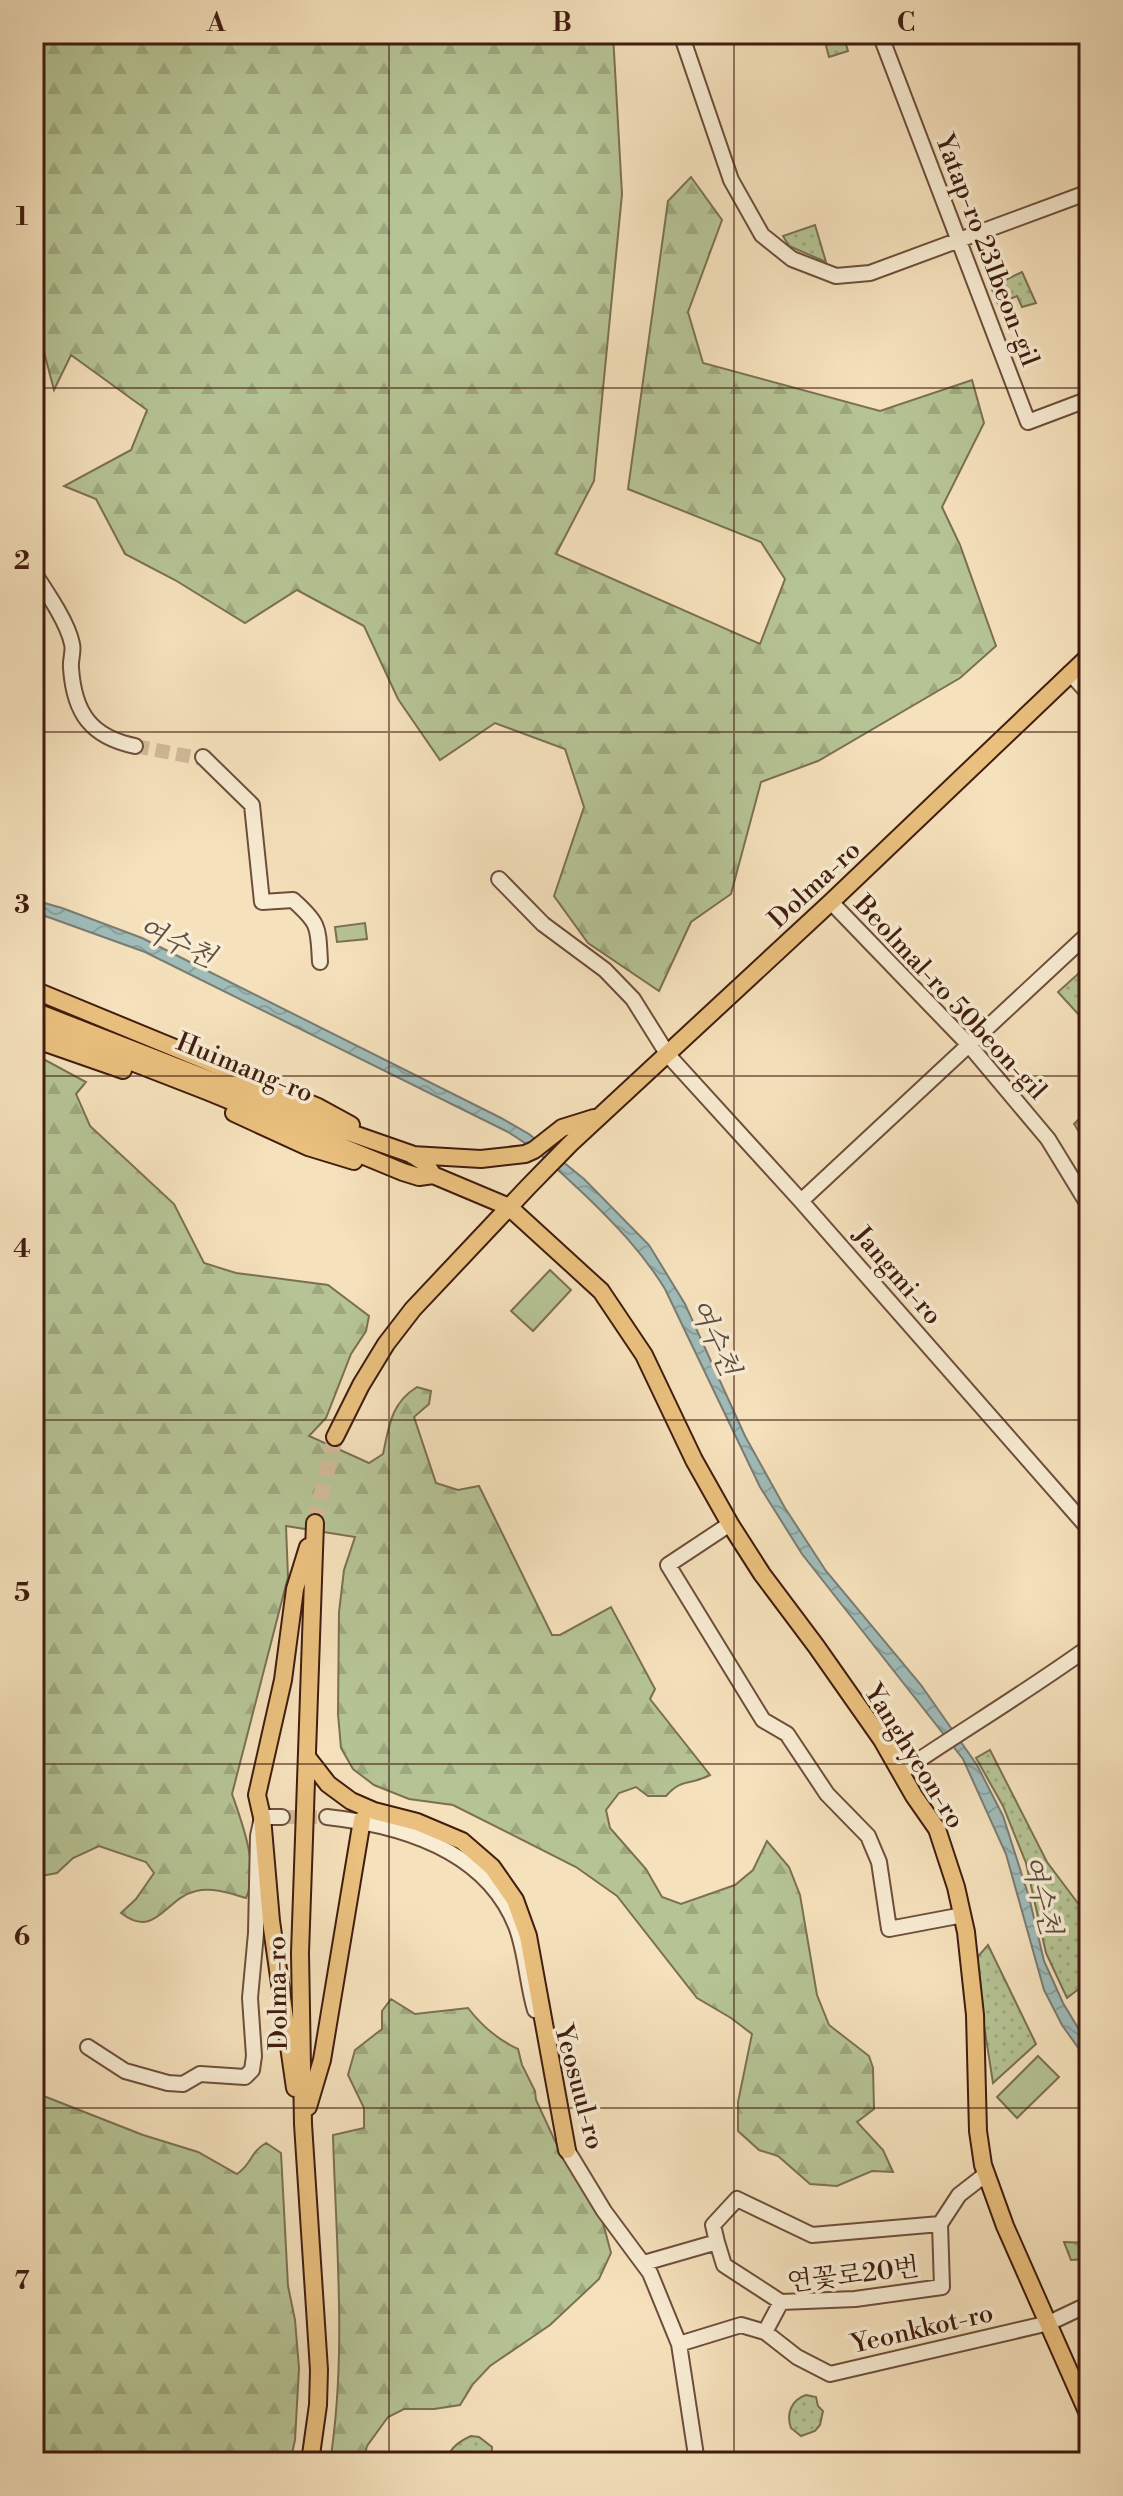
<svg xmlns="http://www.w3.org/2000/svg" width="1123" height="2496" font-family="'Libre Bodoni','Noto Serif KR',serif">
	<defs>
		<pattern id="grass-dots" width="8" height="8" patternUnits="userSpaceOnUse" patternTransform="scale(2)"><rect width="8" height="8" fill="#b6c495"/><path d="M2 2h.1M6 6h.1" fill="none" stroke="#9ea87f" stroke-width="1.8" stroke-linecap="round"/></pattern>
		<pattern id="forest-firs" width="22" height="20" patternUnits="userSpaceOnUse" patternTransform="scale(2)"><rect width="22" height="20" fill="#b6c495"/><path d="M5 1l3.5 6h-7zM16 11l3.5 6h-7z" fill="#9ea87f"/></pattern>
		<pattern id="water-waves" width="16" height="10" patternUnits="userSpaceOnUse" patternTransform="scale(2)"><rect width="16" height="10" fill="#9fbcb9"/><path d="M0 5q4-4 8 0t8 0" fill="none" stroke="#8aa19e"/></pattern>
	</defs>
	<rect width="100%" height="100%" fill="#f5e1bc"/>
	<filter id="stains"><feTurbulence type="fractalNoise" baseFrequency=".0025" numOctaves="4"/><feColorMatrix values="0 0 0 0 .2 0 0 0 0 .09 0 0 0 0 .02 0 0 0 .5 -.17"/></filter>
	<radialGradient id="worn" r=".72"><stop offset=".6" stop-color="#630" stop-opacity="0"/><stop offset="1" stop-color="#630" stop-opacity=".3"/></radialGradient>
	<path fill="url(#grass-dots)" stroke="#7b7052" stroke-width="2" d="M 823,34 L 843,34 L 848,51 L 829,57 Z
		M 815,225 L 826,262 L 789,246 L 783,236 Z
		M 1022,272 L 1036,303 L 1022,307 L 1017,296 L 998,304 L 991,287 Z
		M 1089,964 L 1089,1026 L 1058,992 Z
		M 1089,1109 L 1089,1148 L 1074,1124 Z
		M 990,1750 L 1047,1862 L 1089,1918 L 1089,1981 L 1067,1998 L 1046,1953 L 1026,1863 L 1003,1806 L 976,1758 Z
		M 988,1945 L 1036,2044 L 993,2083 L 974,1961 Z
		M 1064,2242 L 1089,2243 L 1089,2259 L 1071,2260 Z
		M 806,2395 L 816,2397 L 818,2406 L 823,2411 L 820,2425 L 815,2431 L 801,2436 L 791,2428 C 786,2414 791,2400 806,2395 Z
		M 471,2436 L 479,2437 L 492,2447 L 491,2462 L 448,2462 C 447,2449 460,2441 471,2436 Z"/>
	<path fill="url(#forest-firs)" stroke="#7b7052" stroke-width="2" d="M 34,34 L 613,34 L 622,194 L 594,481 L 556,554 L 760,644 L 785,579 L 761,542 L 628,489 L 668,201 L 691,177 L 722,220 L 688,312 L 703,363 L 880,411 L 972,380 L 984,423 L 942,507 L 960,545 L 996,646 L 960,678 L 818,761 L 761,782 L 731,894 L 691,922 L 659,991 L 588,943 L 554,896 L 584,807 L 565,749 L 495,723 L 440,760 L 398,699 L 364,626 L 297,590 L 245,623 L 175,580 L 125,554 L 96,499 L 64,486 L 131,450 L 147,410 L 71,355 L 54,390 L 40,337 L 34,336 Z
		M 34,1054 L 86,1082 L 76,1094 L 90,1126 L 174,1204 L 204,1263 L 236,1273 L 328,1285 L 369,1316 L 366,1331 L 351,1354 L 326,1418 L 309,1436 L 369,1463 L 383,1454 C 389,1426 391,1403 417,1387 L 431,1391 L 429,1404 L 414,1417 L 436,1483 L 458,1490 L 479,1486 L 552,1635 L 560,1635 L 611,1607 L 655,1689 L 650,1699 L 710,1775 C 690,1786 683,1777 666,1796 L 648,1796 L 636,1787 L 619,1793 L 606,1810 L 610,1828 L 646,1869 L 662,1897 L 681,1904 L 735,1885 L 753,1870 L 767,1841 L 789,1867 L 800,1895 L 817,1995 L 829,2025 L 869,2056 L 873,2068 L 874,2109 L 857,2122 L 883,2150 L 893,2172 L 872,2171 L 837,2186 L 810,2184 L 778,2156 L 759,2150 L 738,2131 L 738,2102 L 752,2034 L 731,2018 L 697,1998 L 617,1896 L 576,1867 L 453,1805 L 409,1799 L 374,1785 L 353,1769 L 341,1748 L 338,1714 L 339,1612 L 344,1570 L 355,1537 L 286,1526 L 288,1577 L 232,1794 C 242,1822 260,1870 246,1898 C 230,1893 212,1887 196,1891 C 165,1898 156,1940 121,1913 L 136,1899 L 154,1873 L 146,1862 L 99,1846 L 73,1858 L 57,1873 L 41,1876 L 34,1872 Z
		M 391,1999 L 415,2014 L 468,2008 C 482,2026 498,2040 518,2049 L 522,2065 L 535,2091 L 536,2100 L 555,2141 L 603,2223 L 611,2253 L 599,2279 L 550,2325 L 490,2366 L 473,2384 L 460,2405 L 434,2409 L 404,2409 L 388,2417 L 367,2446 L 363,2462 L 330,2462 C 347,2355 336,2243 333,2135 L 364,2128 L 364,2108 L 348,2075 L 355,2050 L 382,2029 L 382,2011 Z
		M 41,2095 L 143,2135 L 198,2152 L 237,2174 C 253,2163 249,2153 266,2143 L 281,2153 L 288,2286 L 295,2320 L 299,2368 L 295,2440 L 290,2462 L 34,2462 L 34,2108 Z"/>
	<path fill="#b6c495" stroke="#7b7052" stroke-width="2" d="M 365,923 L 367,939 L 337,942 L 335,927 Z
		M 550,1270 L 571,1290 L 533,1331 L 511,1311 Z
		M 1038,2056 L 1059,2077 L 1017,2118 L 997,2097 Z"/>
	<path fill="url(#water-waves)" stroke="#797c75" stroke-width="2" d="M 34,900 L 62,908 L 142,938 L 501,1118 L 529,1134 L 584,1179 L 649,1245 L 685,1304 L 745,1436 L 785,1508 L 826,1571 L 921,1685 L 977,1765 L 1003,1816 L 1029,1897 L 1044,1961 L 1063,2003 L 1089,2046 L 1089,2063 L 1062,2025 L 1044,1990 L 1006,1854 L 963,1759 L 802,1554 L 760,1487 L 665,1289 C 643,1253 615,1224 585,1195 C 560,1172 537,1149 508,1132 L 145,952 L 34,912 Z"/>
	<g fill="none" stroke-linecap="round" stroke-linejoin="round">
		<path stroke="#d1ba99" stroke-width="14" stroke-dasharray="14 7" stroke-linecap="butt" d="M 135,746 L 198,758 L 203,757
			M 282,1817 L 327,1817"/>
		<path stroke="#d1ba99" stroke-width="16" stroke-dasharray="16 8" stroke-linecap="butt" d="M 315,1523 L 335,1437"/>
		<g stroke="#6d4e3a" stroke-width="18">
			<path id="minor" d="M 681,34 L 731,180 L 762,235 L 792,259 L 836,276 L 870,273 L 1089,192
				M 880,34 L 1028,422 L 1089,399
				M 34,573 C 46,591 68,623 72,644 C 74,651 70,660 71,668 C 74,713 91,737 135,746
				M 1070,673 L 1089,694
				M 203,757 L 252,805 L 262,902 L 293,900 C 320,924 318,927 320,962
				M 499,879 L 543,924 L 605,970 L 633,999 L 668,1055 L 801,1201 L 1089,1529
				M 831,902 L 969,1045 L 1048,1139 L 1089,1206
				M 801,1201 L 1089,933
				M 730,1524 L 668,1565 L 763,1720 L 787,1734 L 827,1794 L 868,1836 L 879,1862 L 889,1929 L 963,1915
				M 901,1772 C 963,1730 1028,1691 1089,1647
				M 327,1817 C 400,1825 486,1850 516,1926 C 526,1952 527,1983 535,2010
				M 88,2047 L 125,2071 L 168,2083 L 183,2084 L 200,2074 L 245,2077 L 252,2070 L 254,2056 L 250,1998 L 256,1933 L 258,1836 L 262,1817 L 282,1817
				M 564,2139 L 567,2150 L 604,2211 L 650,2273 L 679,2344 L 697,2462
				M 940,2224 L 959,2195 L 986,2174
				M 717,2242 L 724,2265 L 781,2302
				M 644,2263 L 717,2242 L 713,2225 L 737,2199 L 812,2235 L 940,2224 L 942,2287 L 855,2299 L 781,2302 L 765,2332
				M 679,2344 L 741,2325 L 765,2332 L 797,2357 L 830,2374 L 1049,2323 L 1089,2304"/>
		</g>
		<g stroke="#401d0f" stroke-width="20">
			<path id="major" d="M 34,990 L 318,1107 L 351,1125
				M 34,1011 L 305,1117 L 411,1154 L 425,1163 L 433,1175
				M 34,1024 L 209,1092 L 403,1172 L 419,1177 L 433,1175 L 509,1207 L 601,1291 L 644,1355 L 694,1460 L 730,1524 L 762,1574 L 816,1646 L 882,1740 L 914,1796 L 937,1829 L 956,1887 L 966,1932 L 975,2015 L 978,2131 L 983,2165 L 1005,2226 L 1089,2416
				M 34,1039 L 123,1070
				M 234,1113 L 308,1147 L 354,1161
				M 412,1155 L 481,1159 L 525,1154 L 534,1150 L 562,1128 L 594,1118
				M 335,1437 L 361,1385 L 386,1344 L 413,1309 L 528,1187 L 570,1144 L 831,902 L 1089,656
				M 307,1757 L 328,1784 L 351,1801 L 374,1811 L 417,1822 L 462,1841 L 492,1867 L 515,1900 L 528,1936 L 567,2150
				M 295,2088 L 271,1921 L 262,1817 L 257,1795 L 283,1680 L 295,1589 L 308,1547
				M 308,2107 L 322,2060 L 362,1820
				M 310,2462 L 318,2405 L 319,2370 L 303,2124 L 300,1953 L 315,1523"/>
		</g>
		<use href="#minor" stroke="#f8ecd3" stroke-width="14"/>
		<use href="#major" stroke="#eac07e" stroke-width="16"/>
	</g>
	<path fill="none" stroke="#401d0f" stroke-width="2" stroke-opacity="0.55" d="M 389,34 L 389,2462M 734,34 L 734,2462M 34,388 L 1089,388M 34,732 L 1089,732M 34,1076 L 1089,1076M 34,1420 L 1089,1420M 34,1764 L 1089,1764M 34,2108 L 1089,2108"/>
	<g text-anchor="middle" stroke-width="7" stroke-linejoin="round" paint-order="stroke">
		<g font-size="26" fill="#401d0f" stroke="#f8ecd3">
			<text transform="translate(988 250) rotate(69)" y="9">Yatap-ro 231beon-gil</text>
			<text transform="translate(814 884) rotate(-43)" y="9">Dolma-ro</text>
			<text transform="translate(951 997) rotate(47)" y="9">Beolmal-ro 50beon-gil</text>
			<text transform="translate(245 1067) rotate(22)" y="9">Huimang-ro</text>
			<text transform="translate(898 1275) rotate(49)" y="9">Jangmi-ro</text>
			<text transform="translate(915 1756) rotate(58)" y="9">Yanghyeon-ro</text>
			<text transform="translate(277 1993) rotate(-91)" y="9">Dolma-ro</text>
			<text transform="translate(580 2087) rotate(75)" y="9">Yeosuul-ro</text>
			<text transform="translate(853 2274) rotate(-7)" y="9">연꽃로20번</text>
			<text transform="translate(922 2328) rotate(-13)" y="9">Yeonkkot-ro</text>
		</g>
		<g font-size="28" font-style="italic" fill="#5c4d42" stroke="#f8ecd3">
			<text transform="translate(177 942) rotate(24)" y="10">여수천</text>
			<text transform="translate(715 1337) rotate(65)" y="10">여수천</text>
			<text transform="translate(1042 1895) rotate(75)" y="10">여수천</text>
		</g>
	</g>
	<rect width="1123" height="2496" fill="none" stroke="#f5e1bc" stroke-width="88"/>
	<rect x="44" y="44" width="1035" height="2408" fill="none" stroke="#401d0f" stroke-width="3"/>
	<g font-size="26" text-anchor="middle" font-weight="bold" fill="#401d0f">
		<text x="216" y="31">A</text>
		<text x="562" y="31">B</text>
		<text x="906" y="31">C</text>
		<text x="22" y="225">1</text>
		<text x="22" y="569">2</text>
		<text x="22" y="913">3</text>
		<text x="22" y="1257">4</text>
		<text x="22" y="1601">5</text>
		<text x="22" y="1945">6</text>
		<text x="22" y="2289">7</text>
	</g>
	<rect width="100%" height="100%" filter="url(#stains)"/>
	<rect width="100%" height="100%" fill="url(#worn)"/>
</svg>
